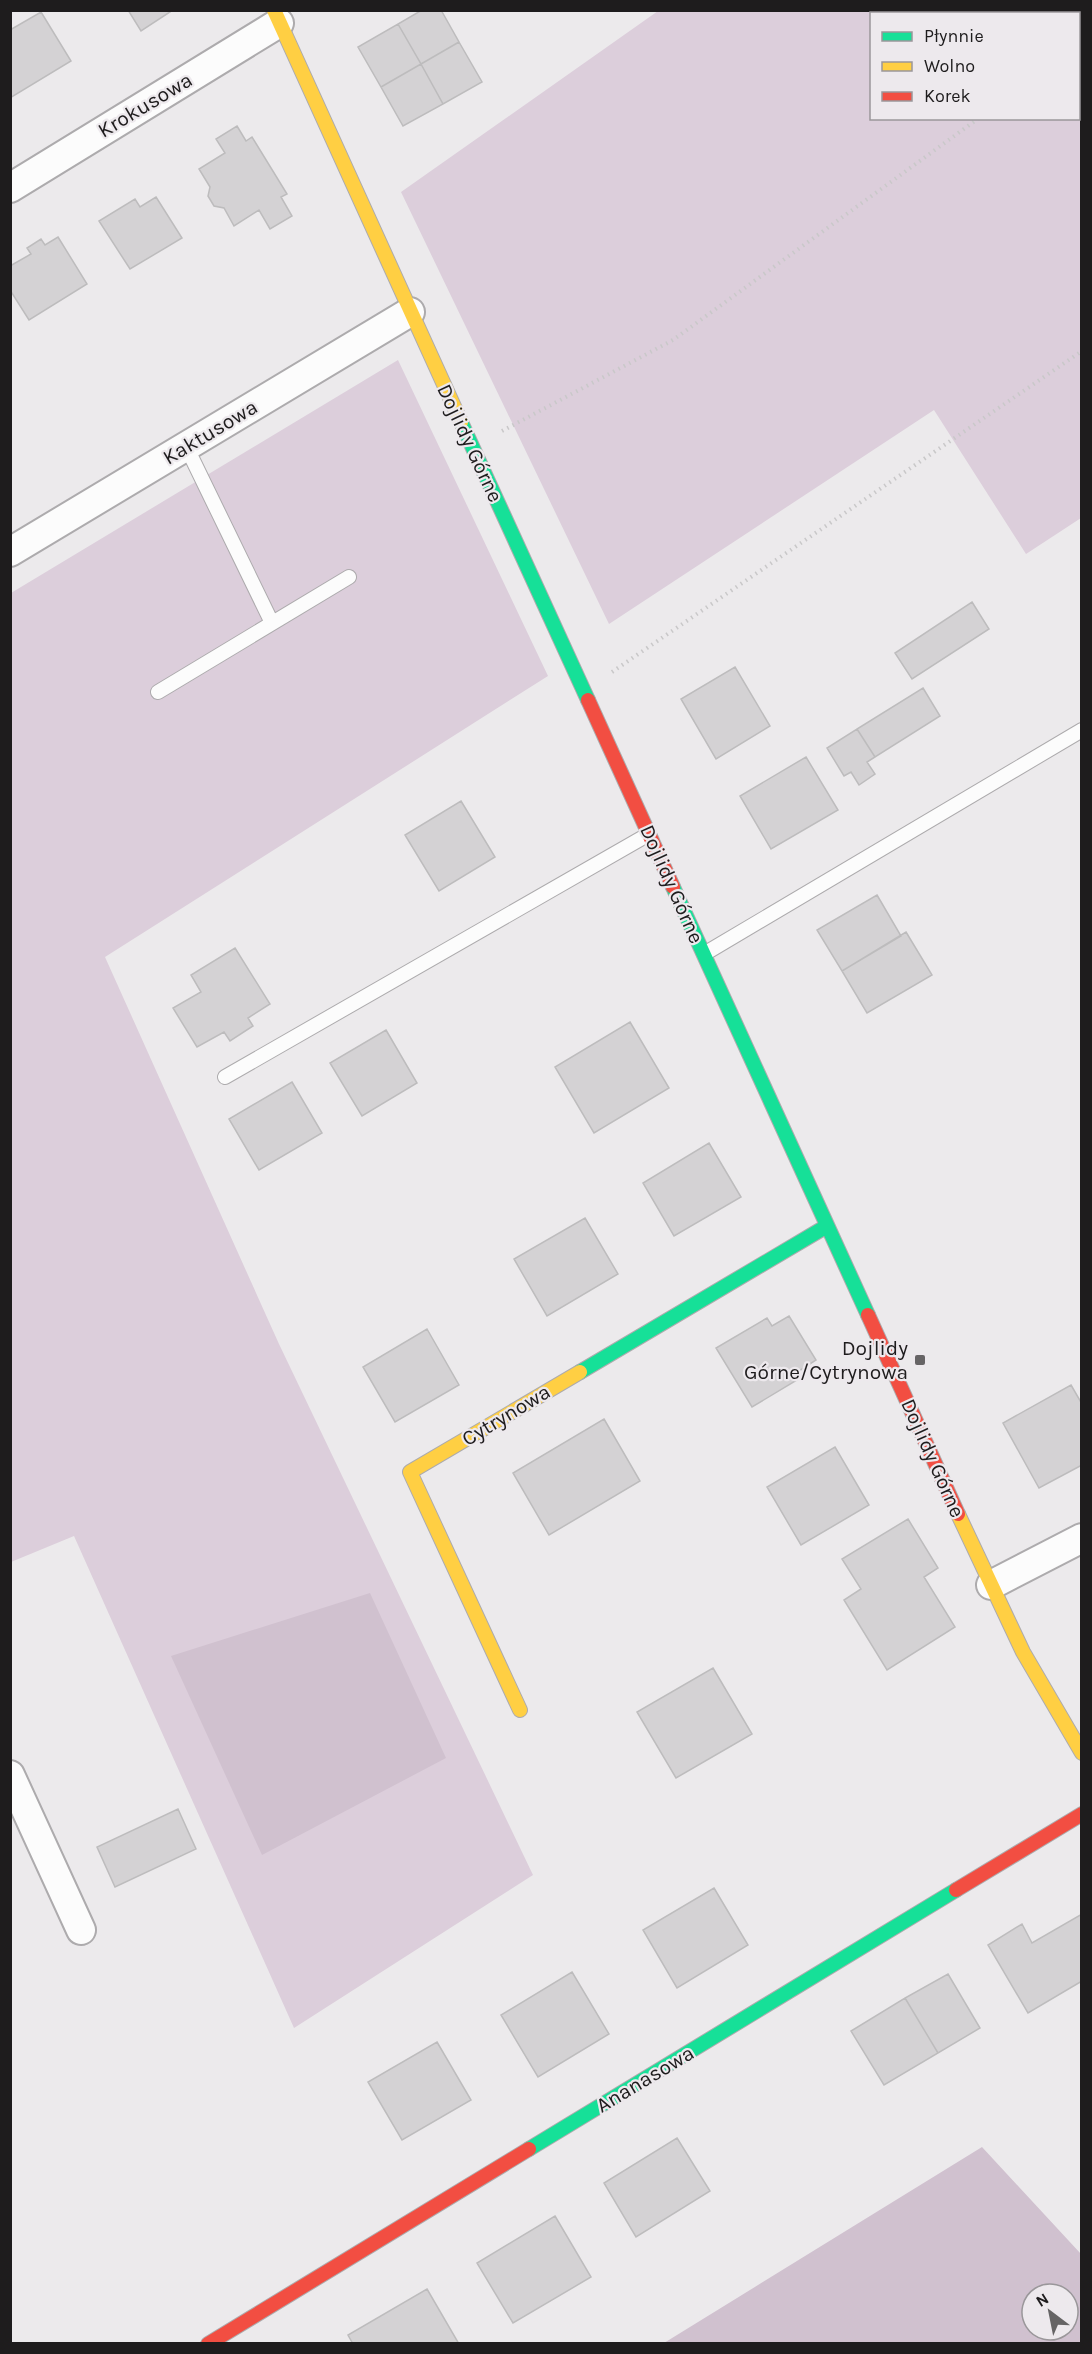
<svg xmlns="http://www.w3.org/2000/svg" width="1092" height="2354" font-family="Karla,sans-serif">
	<rect width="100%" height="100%" fill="#eceaec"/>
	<path fill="#dccedb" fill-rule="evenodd" d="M 658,11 L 1081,11 L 1081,518 L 1026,554 L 934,410 L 609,624 L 401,192 ZM 872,14 L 1078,14 L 1078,118 L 872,118 Z
		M 398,360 L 548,676 L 105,957 L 279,1344 L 533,1875 L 294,2028 L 74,1536 L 11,1562 L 11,593 Z"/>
	<path fill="#d0c1cf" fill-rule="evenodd" d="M 370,1593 L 446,1758 L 262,1855 L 171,1656 Z
		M 982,2147 L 1081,2254 L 1081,2343 L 664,2343 ZM 1032,2294 L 1068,2294 L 1068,2330 L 1032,2330 Z"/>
	<path fill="#d4d2d4" stroke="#bdbcbd" stroke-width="1.5" d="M 128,10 L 173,10 L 141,31 Z
		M 422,10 L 441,10 L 459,42 L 421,64 L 398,24 Z
		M 41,12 L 71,61 L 10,98 L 10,30 Z
		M 398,24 L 421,64 L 381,87 L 358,47 Z
		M 459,42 L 482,82 L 443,104 L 421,64 Z
		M 421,64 L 443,104 L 403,126 L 381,87 Z
		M 237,126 L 246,141 L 252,137 L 287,194 L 281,197 L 292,216 L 270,229 L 259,210 L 234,226 L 224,208 L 214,206 L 208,196 L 210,187 L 199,169 L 225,153 L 216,139 Z
		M 156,197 L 182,238 L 130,269 L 99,221 L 135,199 L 140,207 Z
		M 58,237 L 87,284 L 29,320 L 10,290 L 10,266 L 31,254 L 27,248 L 41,239 L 45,245 Z
		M 972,602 L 989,629 L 912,679 L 895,653 Z
		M 735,667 L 770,726 L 716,759 L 681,699 Z
		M 923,688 L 940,716 L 875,757 L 857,729 Z
		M 857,729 L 875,757 L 867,762 L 875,774 L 859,785 L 851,772 L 844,776 L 827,748 Z
		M 806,757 L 838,810 L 771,849 L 740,796 Z
		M 461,801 L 495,857 L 439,891 L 405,835 Z
		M 877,895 L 901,936 L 842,971 L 817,930 Z
		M 906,932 L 932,975 L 867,1013 L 842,971 Z
		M 235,948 L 270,1004 L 248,1018 L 253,1026 L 230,1041 L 224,1032 L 197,1047 L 173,1008 L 201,992 L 191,975 Z
		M 630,1022 L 669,1088 L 594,1133 L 555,1067 Z
		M 386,1030 L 417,1083 L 362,1116 L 330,1063 Z
		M 292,1082 L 322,1133 L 259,1170 L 229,1119 Z
		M 709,1143 L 741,1197 L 674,1236 L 643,1183 Z
		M 585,1218 L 618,1274 L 547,1316 L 514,1259 Z
		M 789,1316 L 816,1360 L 799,1371 L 802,1377 L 752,1407 L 716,1348 L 767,1318 L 772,1326 Z
		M 427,1329 L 459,1385 L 395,1422 L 363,1367 Z
		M 1071,1385 L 1082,1404 L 1082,1465 L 1039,1488 L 1003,1423 Z
		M 604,1419 L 640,1481 L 549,1535 L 513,1473 Z
		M 835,1447 L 869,1505 L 801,1545 L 767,1487 Z
		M 908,1519 L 938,1568 L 924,1577 L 955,1627 L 887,1670 L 844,1600 L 861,1589 L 842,1559 Z
		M 713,1668 L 752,1734 L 676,1778 L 637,1712 Z
		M 178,1809 L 196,1849 L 115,1887 L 97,1847 Z
		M 714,1888 L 748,1945 L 677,1988 L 643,1930 Z
		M 1082,1914 L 1082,1981 L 1028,2013 L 988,1945 L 1022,1924 L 1032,1943 Z
		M 572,1972 L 609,2034 L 538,2077 L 501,2015 Z
		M 948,1974 L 980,2028 L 938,2053 L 905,1998 Z
		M 905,1998 L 938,2053 L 884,2085 L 851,2031 Z
		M 437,2042 L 471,2100 L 402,2140 L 368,2082 Z
		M 677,2138 L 710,2191 L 636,2237 L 604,2183 Z
		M 555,2216 L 591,2277 L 513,2323 L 477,2263 Z
		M 427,2289 L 459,2344 L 353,2344 L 348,2335 Z"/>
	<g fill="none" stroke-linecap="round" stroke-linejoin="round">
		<g stroke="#adabad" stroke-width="16">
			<path id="lane" d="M 186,446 L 272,623
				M 158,692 L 349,577
				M 704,954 L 1082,730
				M 225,1077 L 649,834"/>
		</g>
		<g stroke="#adabad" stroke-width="32">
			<path id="street" d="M 10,188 L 279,23
				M 10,552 L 410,312
				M 991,1585 L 1082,1538
				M 10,1775 L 81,1930"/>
		</g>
		<g stroke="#adabad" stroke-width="16">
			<path id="fast" d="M 461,422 L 588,700
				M 673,887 L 868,1315
				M 580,1372 L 827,1226
				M 529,2149 L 956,1890"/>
		</g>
		<g stroke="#adabad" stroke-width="16">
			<path id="slow" d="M 274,10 L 461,422
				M 958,1514 L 1023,1652 L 1082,1753
				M 520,1710 L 410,1472 L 580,1372"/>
		</g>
		<g stroke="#adabad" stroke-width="16">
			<path id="jam" d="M 588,700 L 673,887
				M 868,1315 L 958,1514
				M 956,1890 L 1082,1814
				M 208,2344 L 529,2149"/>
		</g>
		<path stroke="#c9c8c9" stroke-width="4" stroke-dasharray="1.5 4.5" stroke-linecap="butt" d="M 1078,48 L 1082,46
			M 502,431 L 673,340 L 979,118
			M 612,672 L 1082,351"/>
		<use href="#lane" stroke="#fcfcfc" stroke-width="14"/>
		<use href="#street" stroke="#fcfcfc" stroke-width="28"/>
		<use href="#fast" stroke="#16e098" stroke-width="14"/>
		<use href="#slow" stroke="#ffcf43" stroke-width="14"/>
		<use href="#jam" stroke="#f24e42" stroke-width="14"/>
	</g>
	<rect fill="#666465" stroke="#ede9ed" stroke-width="2" x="914" y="1354" width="12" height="12" rx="3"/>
	<g text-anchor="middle" stroke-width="4.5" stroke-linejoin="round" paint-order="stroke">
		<g font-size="21" fill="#1e1c1d" stroke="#ede9ed">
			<text transform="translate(145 105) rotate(-31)" y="7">Krokusowa</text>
			<text transform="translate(210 432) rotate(-31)" y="7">Kaktusowa</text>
			<text transform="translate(470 443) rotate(65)" y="7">Dojlidy Górne</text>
			<text transform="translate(672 884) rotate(66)" y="7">Dojlidy Górne</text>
			<text transform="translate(506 1415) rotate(-31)" y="7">Cytrynowa</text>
			<text transform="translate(933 1458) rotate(66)" y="7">Dojlidy Górne</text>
			<text transform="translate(645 2079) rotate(-31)" y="7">Ananasowa</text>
		</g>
		<g font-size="21" fill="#1e1c1d" stroke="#ede9ed" text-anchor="end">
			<text x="908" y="1355">Dojlidy<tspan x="908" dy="24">Górne/Cytrynowa</tspan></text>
		</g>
	</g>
	<rect width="1092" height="2354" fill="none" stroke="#1e1c1d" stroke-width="24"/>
	<rect x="870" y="12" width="210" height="108" fill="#ede9ed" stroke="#9a979a" stroke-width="1.5"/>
	<rect x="882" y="32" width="30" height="9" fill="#16e098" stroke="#9a979a" stroke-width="1.5"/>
	<text x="924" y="42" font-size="18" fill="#1e1c1d">Płynnie</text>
	<rect x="882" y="62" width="30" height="9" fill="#ffcf43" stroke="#9a979a" stroke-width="1.5"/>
	<text x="924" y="72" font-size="18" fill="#1e1c1d">Wolno</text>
	<rect x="882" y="92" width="30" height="9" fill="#f24e42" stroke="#9a979a" stroke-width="1.5"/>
	<text x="924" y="102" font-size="18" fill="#1e1c1d">Korek</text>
	<g transform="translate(1050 2312) rotate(328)"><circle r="28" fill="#ede9ed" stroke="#9a979a" stroke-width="1.5"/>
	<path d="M0-4.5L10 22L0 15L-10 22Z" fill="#666465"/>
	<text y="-9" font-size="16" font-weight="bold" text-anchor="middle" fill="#1e1c1d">N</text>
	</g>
</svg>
